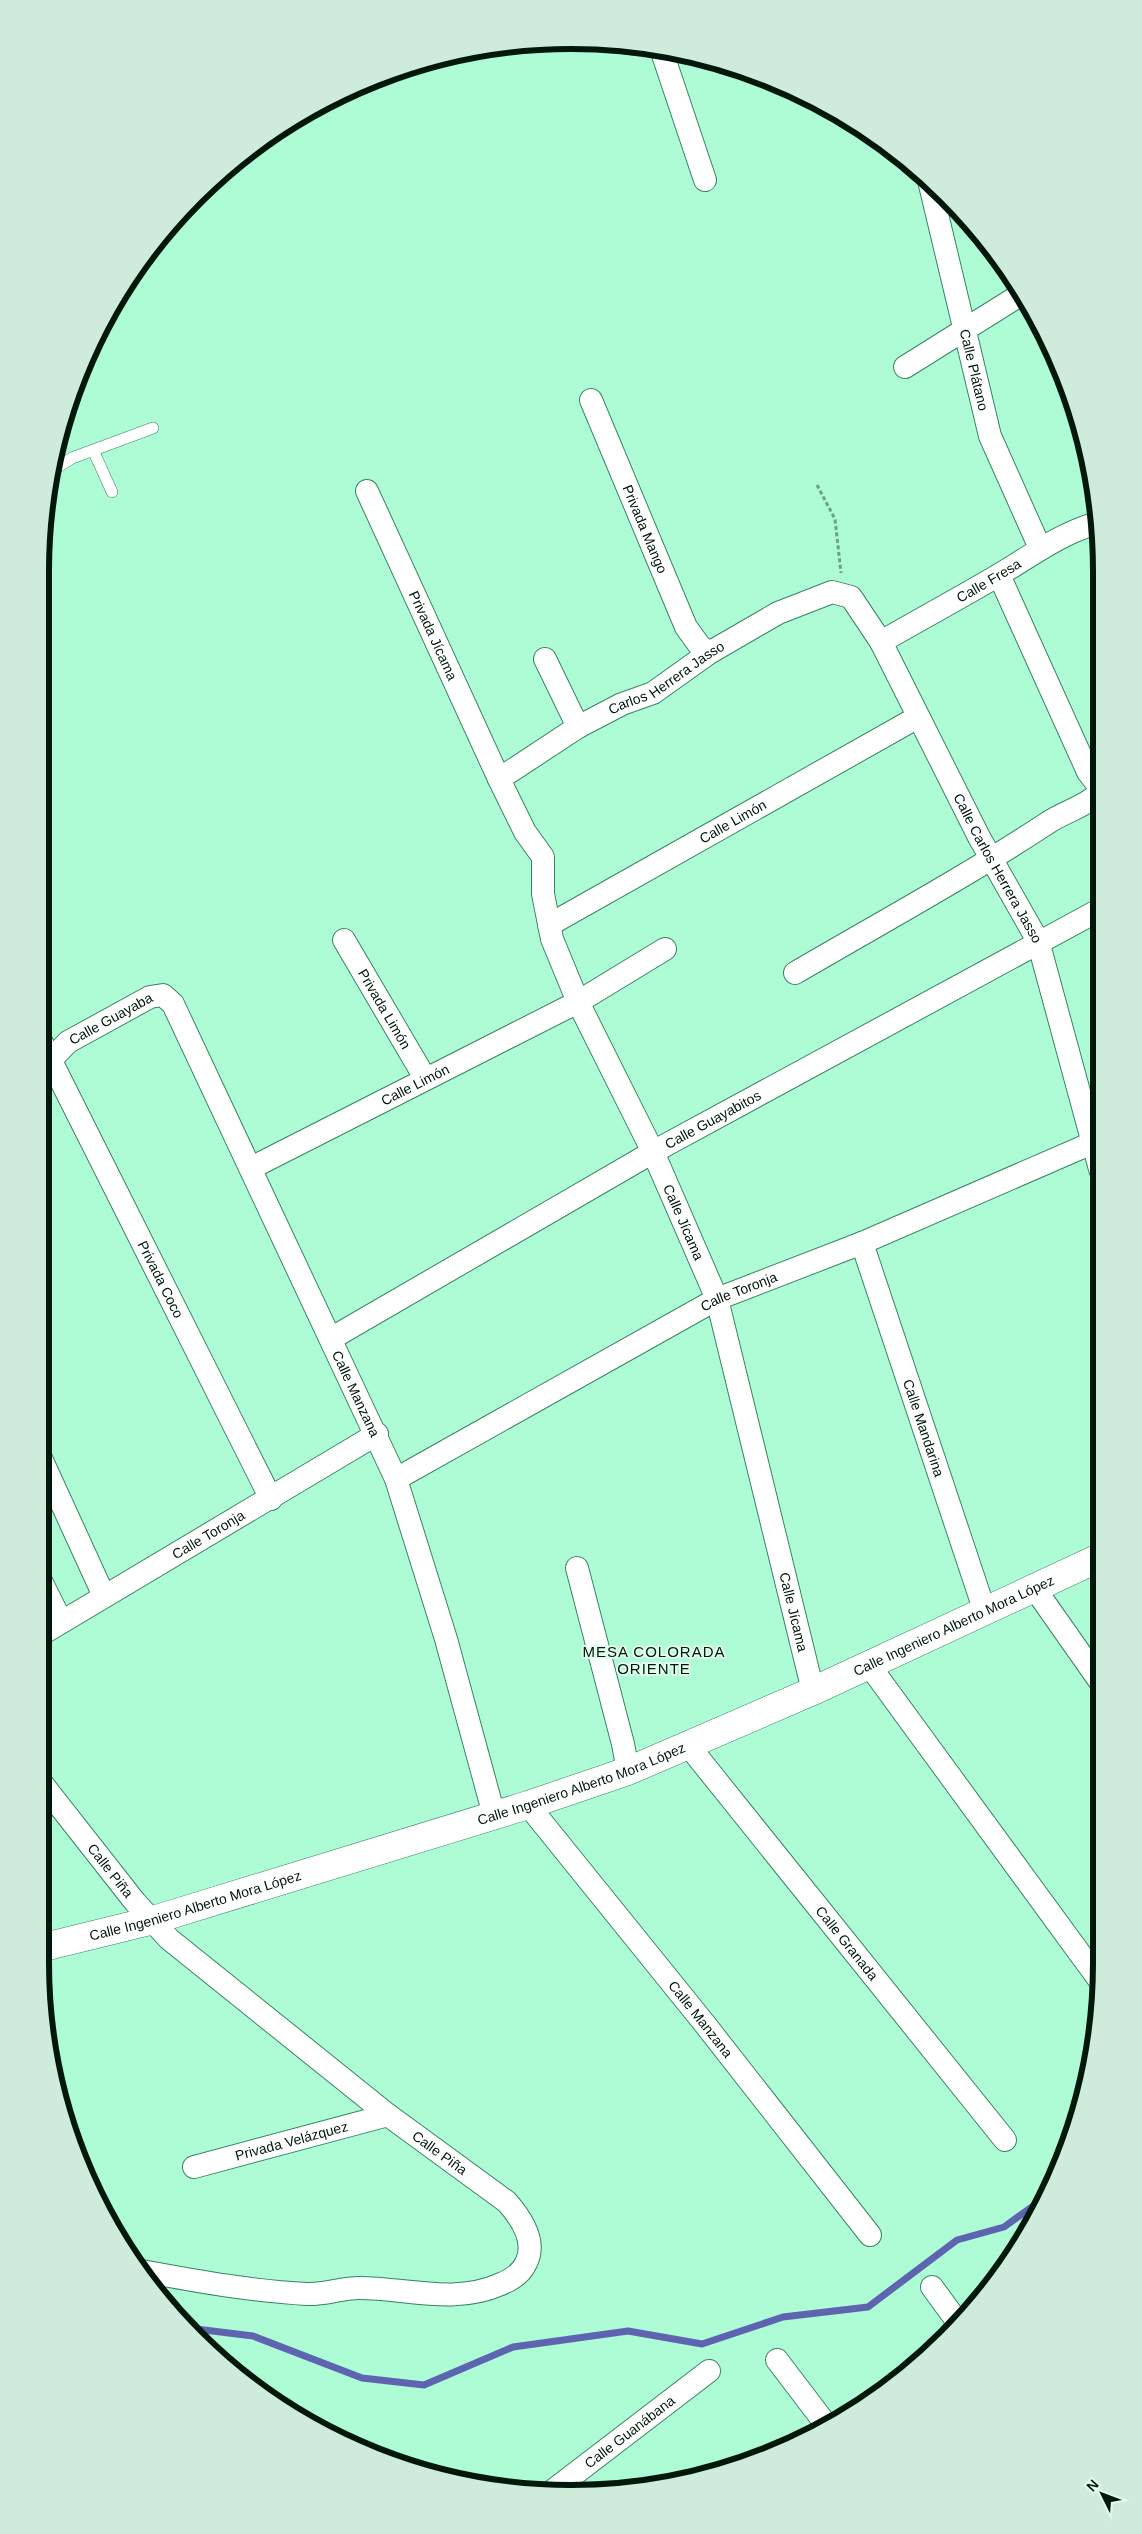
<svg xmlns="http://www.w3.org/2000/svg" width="1142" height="2534" font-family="Arial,sans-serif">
	<rect width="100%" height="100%" fill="#aefcd5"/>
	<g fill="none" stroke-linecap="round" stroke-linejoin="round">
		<path stroke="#5f64b0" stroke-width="7" d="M 188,2328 L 253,2336 L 362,2378 L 424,2385 L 513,2347 L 628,2331 L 702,2344 L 783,2317 L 868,2307 L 957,2240 L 1004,2227 L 1047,2196"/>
		<g stroke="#378462" stroke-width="12">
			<path id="service" d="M 93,450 L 112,492
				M 50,472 L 72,458 L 153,428"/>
		</g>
		<g stroke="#378462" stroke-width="24">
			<g id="minor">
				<path d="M 661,49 L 705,180"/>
				<path id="s1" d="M 930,185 L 990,436 L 1040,548"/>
				<path d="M 905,367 L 1020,295"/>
				<path id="s2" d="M 591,400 L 686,627 L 699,645 L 709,653"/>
				<path id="s3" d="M 367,491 L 499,779 L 525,832 L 543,857 L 543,894 L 552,939 L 578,1002 L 653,1152 L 717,1299 L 813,1691"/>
				<path d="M 999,575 L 1088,772 L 1098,785"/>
				<path id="s4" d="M 881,642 C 919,620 958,599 997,576 C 1031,556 1059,534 1097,523"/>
				<path d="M 545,659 L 578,727"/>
				<path id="s5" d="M 499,779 L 578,727 L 622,704 L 653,693 L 709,653 L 778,613 L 832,592 L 851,597 L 881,642 L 979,837 L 1038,941 L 1100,1169"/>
				<path id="s6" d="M 549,925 L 918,717"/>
				<path id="s7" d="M 344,940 L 425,1078"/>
				<path d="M 795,973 C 879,924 965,877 1046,824 C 1063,812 1083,808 1098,794"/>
				<path id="s8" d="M 40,1039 L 271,1499"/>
				<path id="s9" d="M 40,1071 L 68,1042 L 150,997 L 163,995 L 173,1004 L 396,1479 L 446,1639 L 494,1815"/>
				<path id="s10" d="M 251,1168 L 578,1002 L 665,949"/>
				<path id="s11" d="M 862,1243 L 985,1612"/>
				<path id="s12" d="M 332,1338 L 653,1152 L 1099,910"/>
				<path d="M 40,1456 L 104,1596"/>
				<path id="s13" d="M 396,1479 L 717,1299 L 862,1243 L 1099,1140"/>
				<path d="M 577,1568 L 623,1744 L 628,1771"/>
				<path d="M 40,1579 L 61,1621"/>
				<path d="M 1035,1589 L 1101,1683"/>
				<path id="s14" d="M 40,1635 L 377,1434"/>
				<path d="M 869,1665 L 1100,1981"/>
				<path id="s15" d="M 688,1745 L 1005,2140"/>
				<path id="s16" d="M 40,1781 L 135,1902 L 169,1939 L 388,2115 L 507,2202 C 521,2218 537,2242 526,2263 C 521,2274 511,2280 501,2284 C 454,2305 407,2288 359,2288 C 341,2288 324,2295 307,2294 C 251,2291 196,2281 142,2271"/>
				<path id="s17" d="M 528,1805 L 704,2023 L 870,2235"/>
				<path id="s18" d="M 194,2167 L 388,2115"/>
				<path d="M 932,2287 L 959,2324"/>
				<path d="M 777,2360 L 828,2427"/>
				<path id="s19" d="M 551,2492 L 709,2371"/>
			</g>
		</g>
		<g stroke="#378462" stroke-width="29">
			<g id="tertiary">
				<path id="s20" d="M 40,1948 L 150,1921 L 528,1805 L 628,1771 L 813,1691 L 1101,1557"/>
			</g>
		</g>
		<path stroke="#6aa386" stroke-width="3" stroke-dasharray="4 2.5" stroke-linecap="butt" d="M 817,485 L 835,519 L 841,573"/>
		<use href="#service" stroke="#fff" stroke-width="11"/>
		<use href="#minor" stroke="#fff" stroke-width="22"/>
		<use href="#tertiary" stroke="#fff" stroke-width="28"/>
	</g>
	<g text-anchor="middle" stroke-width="4" stroke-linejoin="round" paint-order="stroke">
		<g font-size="14" fill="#00180b" stroke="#e0fdee">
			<text dy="5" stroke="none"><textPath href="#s1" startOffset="190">Calle Plátano</textPath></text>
			<text dy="5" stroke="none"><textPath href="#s2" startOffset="140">Privada Mango</textPath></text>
			<text dy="5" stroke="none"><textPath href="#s4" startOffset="124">Calle Fresa</textPath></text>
			<text dy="5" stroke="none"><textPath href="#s3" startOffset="159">Privada Jícama</textPath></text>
			<text dy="5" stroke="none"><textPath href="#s5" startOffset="196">Carlos Herrera Jasso</textPath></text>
			<text dy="5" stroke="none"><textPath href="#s6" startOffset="211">Calle Limón</textPath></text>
			<text dy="5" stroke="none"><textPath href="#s5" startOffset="712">Calle Carlos Herrera Jasso</textPath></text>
			<text dy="5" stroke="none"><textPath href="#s7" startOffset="80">Privada Limón</textPath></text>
			<text dy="5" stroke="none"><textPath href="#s9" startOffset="89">Calle Guayaba</textPath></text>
			<text dy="5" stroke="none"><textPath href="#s10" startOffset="184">Calle Limón</textPath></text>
			<text dy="5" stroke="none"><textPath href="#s12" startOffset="439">Calle Guayabitos</textPath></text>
			<text dy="5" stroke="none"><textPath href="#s3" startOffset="802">Calle Jícama</textPath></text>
			<text dy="5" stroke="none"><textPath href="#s8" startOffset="269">Privada Coco</textPath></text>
			<text dy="5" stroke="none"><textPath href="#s13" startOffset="391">Calle Toronja</textPath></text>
			<text dy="5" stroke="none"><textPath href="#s9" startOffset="591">Calle Manzana</textPath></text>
			<text dy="5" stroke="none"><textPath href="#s11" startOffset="195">Calle Mandarina</textPath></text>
			<text dy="5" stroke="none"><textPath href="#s14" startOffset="196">Calle Toronja</textPath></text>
			<text dy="5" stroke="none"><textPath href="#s3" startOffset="1208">Calle Jícama</textPath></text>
			<text dy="5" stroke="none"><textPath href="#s20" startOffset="971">Calle Ingeniero Alberto Mora López</textPath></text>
			<text dy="5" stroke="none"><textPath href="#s20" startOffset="566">Calle Ingeniero Alberto Mora López</textPath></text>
			<text dy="5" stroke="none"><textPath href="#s16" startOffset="114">Calle Piña</textPath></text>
			<text dy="5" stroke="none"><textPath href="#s20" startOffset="161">Calle Ingeniero Alberto Mora López</textPath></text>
			<text dy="5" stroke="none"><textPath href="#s15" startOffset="254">Calle Granada</textPath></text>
			<text dy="5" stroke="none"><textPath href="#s17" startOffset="275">Calle Manzana</textPath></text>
			<text dy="5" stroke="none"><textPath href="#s18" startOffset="101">Privada Velázquez</textPath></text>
			<text dy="5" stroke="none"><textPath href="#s16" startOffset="549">Calle Piña</textPath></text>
			<text dy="5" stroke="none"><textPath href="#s19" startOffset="99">Calle Guanábana</textPath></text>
		</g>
		<g font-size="15" letter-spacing="1" fill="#00180b" stroke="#e0fdee">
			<text x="654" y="1657">MESA COLORADA<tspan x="654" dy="17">ORIENTE</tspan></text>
		</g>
	</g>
	<path d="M0 0H1142V2534H0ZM571 49H571A522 522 0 0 1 1093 571V1963A522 522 0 0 1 571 2485H571A522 522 0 0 1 49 1963V571A522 522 0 0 1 571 49Z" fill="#ceebdc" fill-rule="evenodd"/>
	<path fill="none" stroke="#00180b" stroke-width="6" d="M571 49H571A522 522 0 0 1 1093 571V1963A522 522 0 0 1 571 2485H571A522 522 0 0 1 49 1963V571A522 522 0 0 1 571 49Z"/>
	<g transform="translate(1102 2494) rotate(312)" stroke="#e0fdee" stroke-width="4" paint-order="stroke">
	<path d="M0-4L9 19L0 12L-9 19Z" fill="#00180b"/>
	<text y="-8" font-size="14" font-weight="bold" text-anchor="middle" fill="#00180b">N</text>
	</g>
</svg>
